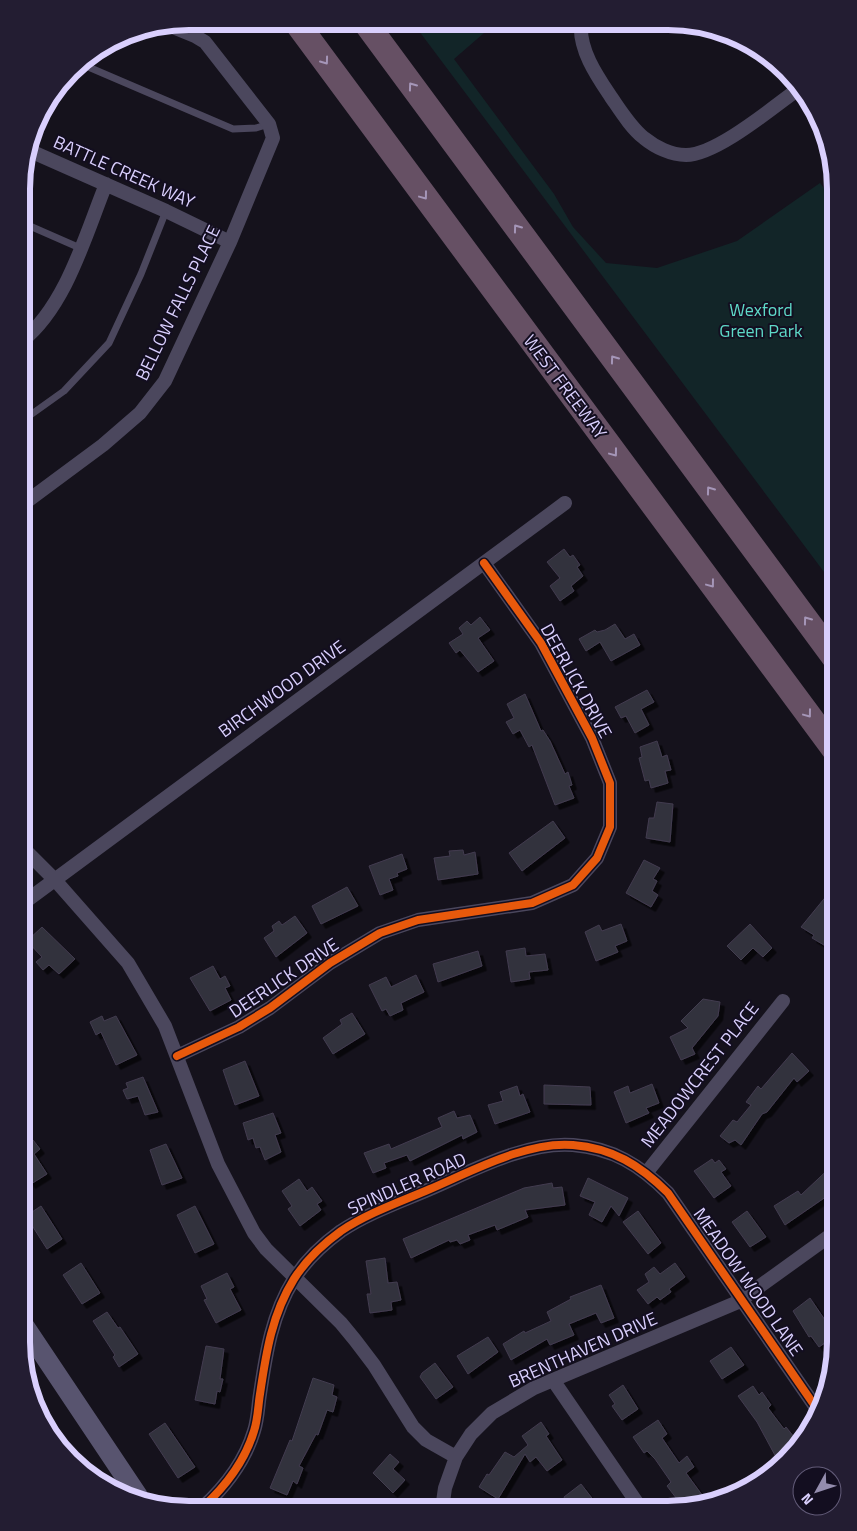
<svg xmlns="http://www.w3.org/2000/svg" width="857" height="1531" font-family="'Titillium Web',sans-serif">
	<defs>
		<filter id="shadow"><feDropShadow dx="4.5" dy="4.5" stdDeviation="0" flood-color="#0009"/></filter>
	</defs>
	<rect width="100%" height="100%" fill="#15121c"/>
	<path fill="#122528" d="M 413,23 L 478,23 L 484,33 L 454,59 L 554,194 L 573,227 L 606,263 L 657,268 L 737,241 L 820,183 L 836,204 L 836,588 Z"/>
	<path fill="#33303e" stroke="#423c4f" filter="url(#shadow)" d="M 564,549 L 570,557 L 573,555 L 580,565 L 577,567 L 583,576 L 571,586 L 574,591 L 560,601 L 550,586 L 560,578 L 547,562 Z
		M 480,617 L 490,630 L 478,638 L 494,661 L 478,672 L 460,650 L 456,653 L 449,643 L 463,634 L 459,628 L 467,621 L 471,625 Z
		M 615,624 L 625,639 L 634,634 L 640,645 L 611,661 L 600,642 L 586,651 L 579,639 L 595,630 L 597,632 L 605,630 Z
		M 647,690 L 654,702 L 641,709 L 649,725 L 635,733 L 626,716 L 621,718 L 615,707 Z
		M 525,694 L 541,731 L 543,730 L 550,741 L 565,774 L 568,772 L 572,785 L 569,786 L 574,798 L 555,805 L 532,745 L 529,747 L 520,730 L 513,734 L 506,722 L 514,718 L 507,704 Z
		M 657,741 L 662,757 L 667,755 L 671,770 L 665,771 L 668,783 L 651,788 L 649,780 L 645,781 L 639,758 L 642,757 L 640,747 Z
		M 657,802 L 673,804 L 670,842 L 646,838 L 649,818 L 654,818 Z
		M 553,821 L 565,838 L 522,871 L 509,853 Z
		M 463,850 L 464,855 L 475,852 L 478,874 L 438,880 L 434,858 L 450,856 L 449,851 Z
		M 402,854 L 407,869 L 397,873 L 398,876 L 389,879 L 393,890 L 380,895 L 369,866 Z
		M 644,860 L 660,868 L 653,879 L 657,881 L 652,891 L 658,895 L 651,907 L 626,893 Z
		M 347,887 L 358,906 L 321,924 L 312,906 Z
		M 828,894 L 836,900 L 836,952 L 812,938 L 814,935 L 801,927 Z
		M 295,916 L 307,933 L 276,957 L 264,938 L 274,931 L 272,926 L 279,921 L 282,925 Z
		M 621,924 L 627,941 L 615,946 L 618,952 L 596,961 L 585,932 L 599,925 L 602,931 Z
		M 750,924 L 772,948 L 763,957 L 753,948 L 741,960 L 727,946 Z
		M 42,927 L 75,959 L 59,974 L 49,965 L 43,970 L 36,962 L 42,957 L 27,941 Z
		M 525,948 L 526,956 L 545,954 L 548,970 L 529,972 L 530,979 L 511,982 L 506,951 Z
		M 478,951 L 482,966 L 438,982 L 433,964 Z
		M 213,966 L 220,979 L 225,976 L 230,986 L 225,988 L 231,1000 L 210,1011 L 190,978 Z
		M 416,975 L 424,992 L 401,1003 L 403,1010 L 390,1016 L 386,1009 L 382,1011 L 369,985 L 386,977 L 391,987 Z
		M 703,999 L 720,1002 L 718,1016 L 692,1048 L 695,1054 L 681,1060 L 670,1037 L 688,1028 L 681,1021 Z
		M 352,1013 L 365,1034 L 333,1054 L 323,1038 L 342,1024 L 340,1020 Z
		M 102,1016 L 104,1021 L 116,1016 L 137,1055 L 116,1065 L 101,1032 L 96,1035 L 90,1022 Z
		M 792,1053 L 809,1071 L 797,1082 L 794,1078 L 767,1112 L 762,1114 L 741,1145 L 735,1140 L 729,1143 L 720,1136 L 733,1120 L 737,1122 L 751,1105 L 746,1102 L 758,1086 L 761,1089 Z
		M 245,1061 L 259,1096 L 235,1105 L 223,1070 Z
		M 143,1077 L 158,1112 L 145,1115 L 138,1096 L 127,1099 L 123,1090 L 128,1088 L 126,1083 Z
		M 652,1084 L 659,1103 L 646,1108 L 649,1113 L 626,1123 L 614,1092 L 628,1086 L 630,1093 Z
		M 544,1085 L 590,1087 L 591,1105 L 544,1104 Z
		M 517,1086 L 520,1096 L 523,1094 L 530,1112 L 495,1124 L 488,1105 L 503,1101 L 500,1092 Z
		M 454,1111 L 457,1118 L 470,1115 L 477,1132 L 463,1139 L 462,1135 L 410,1161 L 407,1155 L 384,1163 L 386,1168 L 373,1173 L 364,1153 L 389,1144 L 391,1149 L 442,1127 L 438,1118 Z
		M 273,1113 L 281,1133 L 275,1135 L 281,1152 L 265,1160 L 260,1147 L 256,1148 L 253,1138 L 248,1140 L 243,1123 Z
		M 33,1140 L 40,1149 L 34,1154 L 47,1174 L 31,1184 L 21,1170 L 21,1148 Z
		M 166,1144 L 182,1178 L 162,1185 L 150,1150 Z
		M 712,1159 L 715,1163 L 719,1160 L 726,1169 L 721,1172 L 731,1186 L 714,1198 L 694,1171 Z
		M 835,1163 L 835,1200 L 830,1194 L 785,1225 L 774,1206 L 798,1191 L 801,1195 Z
		M 588,1178 L 628,1198 L 619,1216 L 611,1206 L 602,1222 L 589,1215 L 595,1202 L 580,1196 Z
		M 299,1179 L 307,1191 L 312,1187 L 322,1201 L 317,1204 L 321,1210 L 300,1226 L 288,1209 L 292,1206 L 282,1191 Z
		M 552,1183 L 553,1188 L 562,1187 L 565,1205 L 525,1210 L 528,1217 L 497,1230 L 495,1225 L 468,1235 L 470,1240 L 460,1244 L 457,1240 L 450,1242 L 449,1240 L 411,1258 L 403,1239 L 524,1188 Z
		M 41,1206 L 62,1239 L 47,1249 L 26,1216 Z
		M 195,1206 L 214,1244 L 195,1253 L 177,1215 Z
		M 638,1211 L 661,1243 L 648,1254 L 623,1222 Z
		M 747,1211 L 766,1237 L 750,1247 L 732,1222 Z
		M 385,1258 L 388,1283 L 397,1282 L 401,1300 L 391,1302 L 392,1310 L 370,1313 L 367,1294 L 371,1294 L 366,1261 Z
		M 81,1263 L 100,1293 L 82,1304 L 63,1275 Z
		M 675,1263 L 685,1277 L 669,1289 L 671,1292 L 660,1300 L 657,1297 L 648,1304 L 637,1290 L 649,1282 L 645,1274 L 654,1267 L 660,1274 Z
		M 227,1273 L 234,1287 L 230,1289 L 241,1310 L 216,1323 L 204,1300 L 207,1299 L 201,1286 Z
		M 601,1285 L 614,1318 L 601,1323 L 596,1313 L 569,1324 L 574,1335 L 550,1345 L 547,1339 L 511,1360 L 503,1344 L 524,1331 L 525,1333 L 551,1321 L 547,1312 L 571,1299 L 570,1297 Z
		M 810,1298 L 827,1323 L 830,1321 L 835,1328 L 835,1336 L 819,1347 L 811,1336 L 809,1337 L 793,1311 Z
		M 107,1312 L 118,1328 L 120,1327 L 138,1354 L 119,1367 L 113,1357 L 115,1355 L 93,1321 Z
		M 488,1337 L 498,1352 L 468,1374 L 457,1356 Z
		M 206,1346 L 224,1349 L 220,1379 L 223,1379 L 220,1392 L 217,1391 L 215,1404 L 195,1400 Z
		M 731,1347 L 744,1365 L 722,1379 L 710,1361 Z
		M 435,1363 L 453,1387 L 436,1399 L 420,1377 L 422,1373 Z
		M 313,1378 L 334,1385 L 332,1395 L 337,1397 L 333,1412 L 327,1410 L 318,1435 L 316,1434 L 299,1466 L 303,1468 L 297,1484 L 293,1481 L 287,1495 L 270,1488 L 290,1440 L 292,1441 Z
		M 623,1385 L 638,1409 L 622,1420 L 612,1406 L 615,1404 L 609,1395 Z
		M 753,1386 L 759,1395 L 762,1392 L 771,1405 L 768,1408 L 784,1429 L 786,1427 L 798,1442 L 777,1459 L 757,1422 L 738,1396 Z
		M 658,1420 L 667,1434 L 662,1438 L 679,1463 L 687,1456 L 694,1467 L 686,1473 L 708,1503 L 683,1507 L 667,1486 L 671,1482 L 655,1459 L 647,1451 L 644,1453 L 633,1437 Z
		M 541,1422 L 549,1434 L 546,1436 L 562,1460 L 547,1471 L 536,1457 L 530,1462 L 525,1454 L 498,1499 L 479,1487 L 487,1474 L 489,1475 L 505,1452 L 514,1457 L 528,1445 L 522,1436 Z
		M 165,1423 L 195,1467 L 178,1478 L 149,1434 Z
		M 390,1454 L 399,1462 L 393,1469 L 405,1480 L 393,1493 L 373,1473 Z
		M 581,1484 L 595,1502 L 591,1506 L 594,1510 L 571,1509 L 566,1502 L 564,1497 Z"/>
	<g fill="none" stroke-linecap="round" stroke-linejoin="round">
		<path stroke="#4b475d" stroke-width="7" d="M 79,63 L 233,129 L 256,128 L 269,124
			M 23,223 L 80,248
			M 22,421 L 64,391 L 109,343 L 141,274 L 166,211"/>
		<path stroke="#4b475d" stroke-width="14" d="M 581,24 C 579,50 597,76 611,97 C 620,110 631,128 644,138 C 655,147 671,155 686,155 C 716,155 772,108 797,90
			M 28,150 L 166,211 L 230,242
			M 22,341 C 66,306 85,236 106,184
			M 22,505 L 103,445 L 140,413 L 165,381 L 230,242 L 273,138 L 269,124 L 205,42 L 195,36 L 168,25
			M 22,847 L 55,880 L 128,963 L 165,1026 L 218,1164 L 254,1233 L 266,1249 L 341,1323 L 355,1340 L 374,1365 L 413,1427 L 426,1440 L 456,1457
			M 22,904 L 565,503
			M 177,1056 L 239,1027 L 270,1008 L 330,963 L 380,933 L 418,920 L 532,903 L 573,885 L 597,858 L 610,827 L 610,783 L 592,738 L 541,643 L 484,563
			M 647,1172 L 783,1001
			M 553,1380 L 642,1510
			M 202,1508 C 225,1487 245,1461 254,1431 C 258,1419 258,1406 260,1394 C 266,1353 272,1314 294,1279 C 306,1260 323,1244 341,1231 C 368,1213 400,1202 430,1189 C 472,1171 527,1141 573,1145 C 612,1148 640,1165 668,1193 L 819,1412
			M 442,1509 L 445,1488 L 456,1457 L 471,1434 L 492,1413 L 534,1388 L 738,1302 L 835,1232"/>
		<path stroke="#58546f" stroke-width="20" d="M 21,1321 L 138,1496"/>
		<path stroke="#665064" stroke-width="25" d="M 296,22 L 836,752
			M 365,22 L 836,660"/>
		<g stroke="#130e20" stroke-width="11">
			<path id="cycleway" d="M 177,1056 L 239,1027 L 270,1008 L 330,963 L 380,933 L 418,920 L 532,903 L 573,885 L 597,858 L 610,827 L 610,783 L 592,738 L 541,643 L 484,563
				M 202,1508 C 225,1487 245,1461 254,1431 C 258,1419 258,1406 260,1394 C 266,1353 272,1314 294,1279 C 306,1260 323,1244 341,1231 C 368,1213 400,1202 430,1189 C 472,1171 527,1141 573,1145 C 612,1148 640,1165 668,1193 L 819,1412"/>
		</g>
		<use href="#cycleway" stroke="#e8590c" stroke-width="8"/>
	</g>
	<defs><path id="oneway-chevron" d="M-2-3.5L2.5 0L-2 3.5" fill="none" stroke-width="1.6" stroke-linecap="round" stroke-linejoin="round" transform="scale(1.25)"/></defs>
	<g stroke="#a596b8">
		<use href="#oneway-chevron" transform="translate(325 61) rotate(54)"/>
		<use href="#oneway-chevron" transform="translate(412 86) rotate(-126)"/>
		<use href="#oneway-chevron" transform="translate(424 196) rotate(53)"/>
		<use href="#oneway-chevron" transform="translate(517 228) rotate(-126)"/>
		<use href="#oneway-chevron" transform="translate(614 359) rotate(-126)"/>
		<use href="#oneway-chevron" transform="translate(614 453) rotate(53)"/>
		<use href="#oneway-chevron" transform="translate(710 490) rotate(-126)"/>
		<use href="#oneway-chevron" transform="translate(711 584) rotate(53)"/>
		<use href="#oneway-chevron" transform="translate(807 620) rotate(-126)"/>
		<use href="#oneway-chevron" transform="translate(808 714) rotate(53)"/>
	</g>
	<g text-anchor="middle" stroke-width="4" stroke-linejoin="round" paint-order="stroke">
		<g font-size="18" fill="#d9cffd" stroke="#130e20">
			<text transform="translate(124 172) rotate(24)" y="6">BATTLE CREEK WAY</text>
			<text transform="translate(178 303) rotate(-64)" y="6">BELLOW FALLS PLACE</text>
			<text transform="translate(565 387) rotate(53)" y="6">WEST FREEWAY</text>
			<text transform="translate(576 681) rotate(61)" y="6">DEERLICK DRIVE</text>
			<text transform="translate(282 689) rotate(-36)" y="6">BIRCHWOOD DRIVE</text>
			<text transform="translate(284 978) rotate(-34)" y="6">DEERLICK DRIVE</text>
			<text transform="translate(700 1075) rotate(-52)" y="6">MEADOWCREST PLACE</text>
			<text transform="translate(407 1184) rotate(-24)" y="6">SPINDLER ROAD</text>
			<text transform="translate(748 1282) rotate(55)" y="6">MEADOW WOOD LANE</text>
			<text transform="translate(583 1350) rotate(-24)" y="6">BRENTHAVEN DRIVE</text>
		</g>
		<g font-size="18" fill="#5ed9c8" stroke="#130e20">
			<text x="761" y="316">Wexford<tspan x="761" dy="21">Green Park</tspan></text>
		</g>
	</g>
	<path d="M0 0H857V1531H0ZM189 30H668A159 159 0 0 1 827 189V1342A159 159 0 0 1 668 1501H189A159 159 0 0 1 30 1342V189A159 159 0 0 1 189 30Z" fill="#231d32" fill-rule="evenodd"/>
	<path fill="none" stroke="#d9cffd" stroke-width="6" d="M189 30H668A159 159 0 0 1 827 189V1342A159 159 0 0 1 668 1501H189A159 159 0 0 1 30 1342V189A159 159 0 0 1 189 30Z"/>
	<g transform="translate(817 1491) rotate(230)"><circle r="24" fill="#130e20" stroke="#625b78"/>
	<path d="M0-4L9 19L0 12L-9 19Z" fill="#948dae"/>
	<text y="-8" font-size="14" font-weight="bold" text-anchor="middle" fill="#d9cffd">N</text>
	</g>
</svg>
